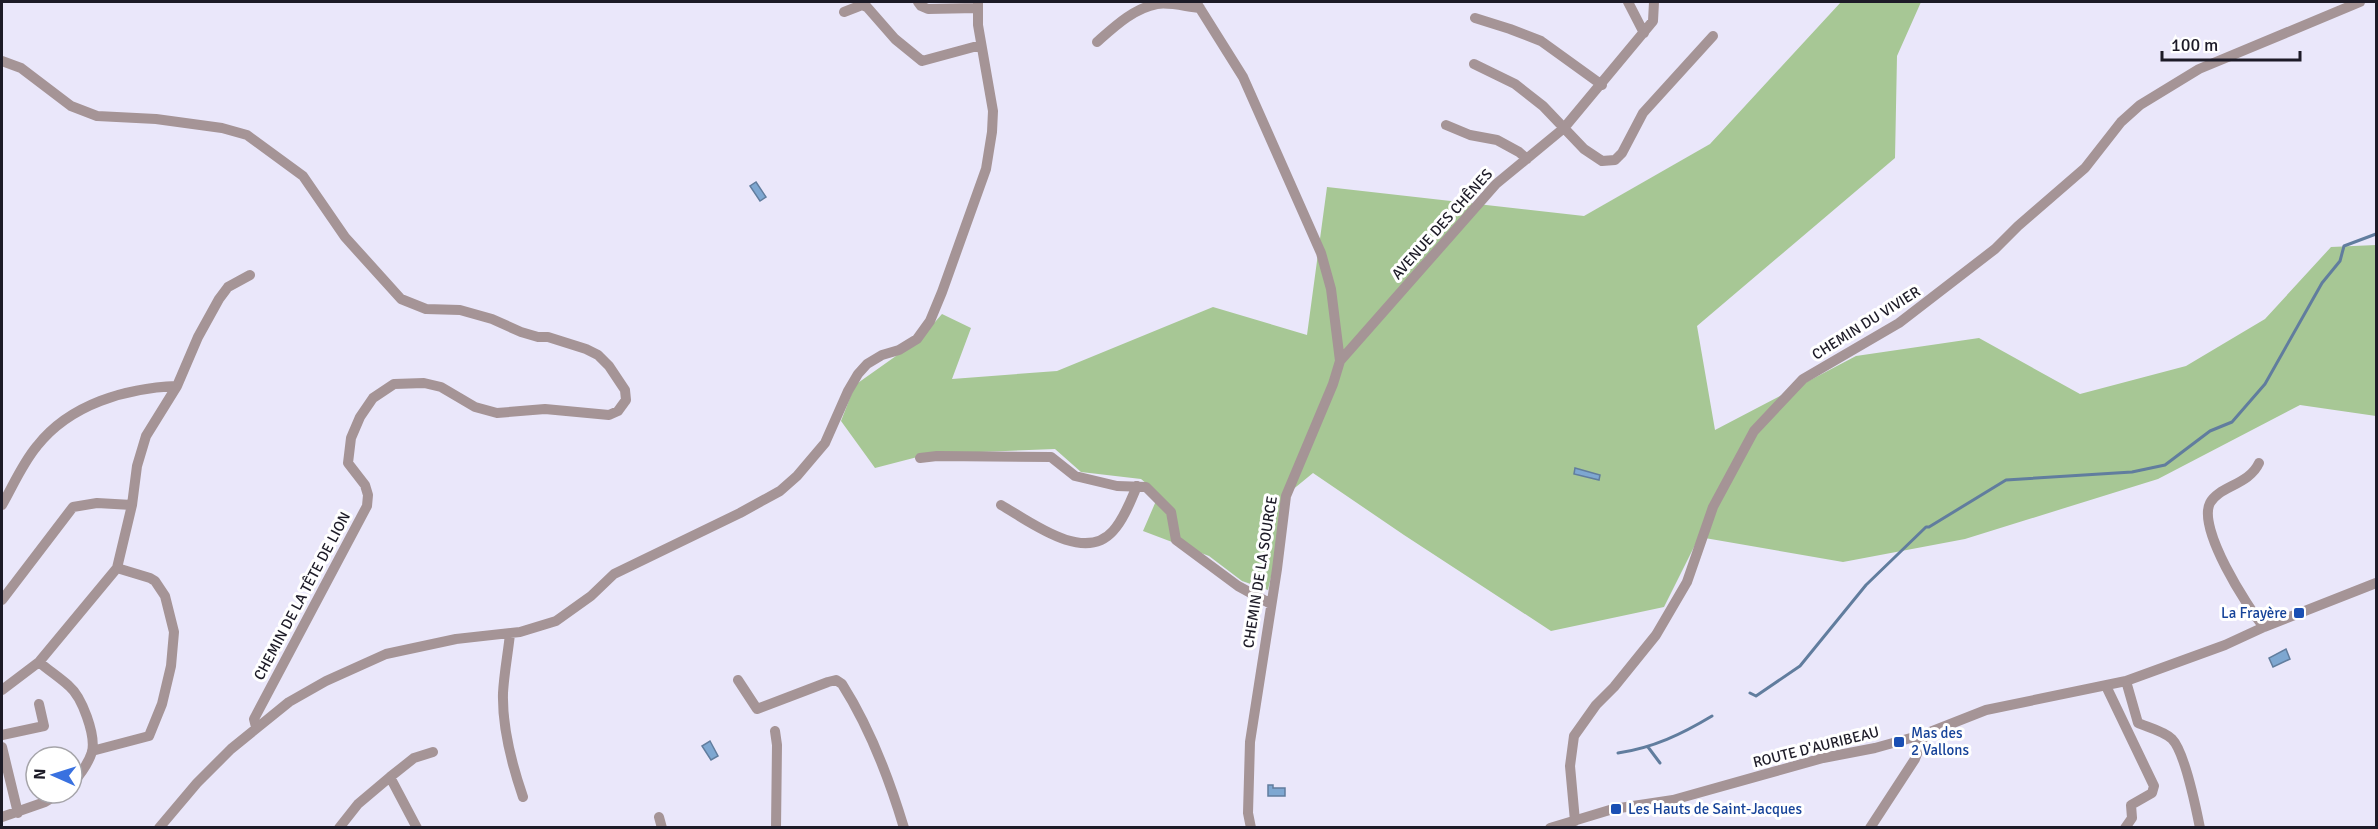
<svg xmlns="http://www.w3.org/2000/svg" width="2378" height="829" font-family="Signika,sans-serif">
	<rect width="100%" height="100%" fill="#eae7fa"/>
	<path fill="#a7c795" d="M 1841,2 L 1921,2 L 1897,56 L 1895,158 L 1697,326 L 1715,430 L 1856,356 L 1979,338 L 2080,394 L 2186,366 L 2265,319 L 2331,247 L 2376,245 L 2376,416 L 2300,405 L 2158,479 L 1965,539 L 1843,562 L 1699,537 L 1664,607 L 1551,631 L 1404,535 L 1313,473 L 1291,491 L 1268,590 L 1242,581 L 1209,556 L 1143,531 L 1159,494 L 1141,479 L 1081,472 L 1055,449 L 929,454 L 875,468 L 841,421 L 855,385 L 920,339 L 942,314 L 971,328 L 952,379 L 1057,371 L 1213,307 L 1307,335 L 1327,187 L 1584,216 L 1710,144 Z"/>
	<path fill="#7ea7d1" stroke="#617d9e" stroke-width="1.5" d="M 756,182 L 766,197 L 760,201 L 750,186 Z
		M 1575,468 L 1600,475 L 1599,480 L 1574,474 Z
		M 2286,649 L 2290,659 L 2273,667 L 2269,658 Z
		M 710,741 L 718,756 L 711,760 L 702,746 Z
		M 1268,785 L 1273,785 L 1273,788 L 1285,788 L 1285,796 L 1268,796 Z"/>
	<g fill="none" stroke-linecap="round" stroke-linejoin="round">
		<path stroke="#617d9e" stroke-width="3" d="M 1750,693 L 1756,696 L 1800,666 L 1866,585 L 1926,527 L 1929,527 L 2006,480 L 2132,472 L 2165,465 L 2210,431 L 2232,422 L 2265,384 L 2322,283 L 2340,261 L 2344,246 L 2376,234
			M 1648,747 L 1660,763
			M 1618,753 C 1653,748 1682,734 1712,716"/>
		<path stroke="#a59496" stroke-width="10" d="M 918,2 L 921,6 L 928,9 L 977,8
			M 1196,2 L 1243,77 L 1321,253 L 1331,289 L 1340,361 L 1333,384 L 1286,496 L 1277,569 L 1250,742 L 1248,813 L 1251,828
			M 1628,2 L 1644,33
			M 844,12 L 862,5 L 867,7 L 895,39 L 922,61 L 981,45
			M 1475,18 L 1510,29 L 1541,41 L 1602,85
			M 1097,42 C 1114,27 1134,8 1157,4 C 1171,2 1187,7 1200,8
			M 2,61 L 21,68 L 71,106 L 97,116 L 156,119 L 222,128 L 247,135 L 303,176 L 345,237 L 401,299 L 426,309 L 460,310 L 492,319 L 521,332 L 538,337 L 548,337 L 586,349 L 598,355 L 609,366 L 625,390 L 626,400 L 618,411 L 609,415 L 545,409 L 497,413 L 475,407 L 441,387 L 424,383 L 394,384 L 373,398 L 360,417 L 351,438 L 348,463 L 365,485 L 368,495 L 367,506 L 254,719 L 256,727
			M 1474,64 L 1515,84 L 1543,106 L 1584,149 L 1602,161 L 1615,160 L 1622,153 L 1643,113 L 1713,36
			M 1446,125 L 1470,135 L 1497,140 L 1519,152 L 1527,159
			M 1340,361 L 1496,184 L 1564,128 L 1653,21 L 1654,2
			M 920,458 L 937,456 L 1051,457 L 1075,476 L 1117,486 L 1146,487 L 1171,512 L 1176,540 L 1238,586 L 1271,604
			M 2259,463 C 2249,485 2219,486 2210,503 C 2197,528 2247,607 2264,627
			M 2,505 C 13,486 22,464 37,446 C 70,404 126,388 177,386
			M 1001,505 C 1029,521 1084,564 1113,531 C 1124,519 1131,500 1137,486
			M 2,600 L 73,507 L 97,503 L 132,505
			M 510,634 C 508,653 504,674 503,693 C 502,728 512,765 523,797
			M 39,662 C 48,670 59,677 69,686 C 82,697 96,735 92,752 C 88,764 80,775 72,784
			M 738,680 L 757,709 L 828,682 L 836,680 L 842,684 C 870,728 889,778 904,828
			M 2126,681 L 2138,723 C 2147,727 2164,731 2172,739 C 2185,752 2196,808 2200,828
			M 2106,686 L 2154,786 L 2152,793 L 2131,805 L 2132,818 L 2125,828
			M 2,690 L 39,662 L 117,568 L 132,505 L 137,466 L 146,436 L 177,386 L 198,337 L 219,299 L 228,287 L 250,275
			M 775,731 L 777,745 L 776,828
			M 2,735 L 44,726 L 39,704
			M 2,747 L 18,813
			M 92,751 L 149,736 L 162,704 L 171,666 L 174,632 L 165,596 L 155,581 L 150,578 L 117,568
			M 2,817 L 45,802 L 60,793
			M 659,817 L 662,828
			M 1575,821 L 1570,766 L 1574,736 L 1596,705 L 1614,687 L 1656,635 L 1687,582 L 1713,507 L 1754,431 L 1803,379 L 1899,323 L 1995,249 L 2018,226 L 2085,168 L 2121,122 L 2140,105 L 2199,69 L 2360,2
			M 159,828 L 197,783 L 231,749 L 289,702 L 326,681 L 386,654 L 456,639 L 520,632 L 556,621 L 591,596 L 614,574 L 740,513 L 780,491 L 797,476 L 825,443 L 848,391 L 858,374 L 867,364 L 882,355 L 899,350 L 917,339 L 930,321 L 942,292 L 986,169 L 992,132 L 993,111 L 978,25 L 978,2
			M 339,828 L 358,804 L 390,777
			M 417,828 L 390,777 L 414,758 L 433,752
			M 1550,828 L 1613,809 L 1673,800 L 1823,758 L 1875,748 L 1925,734 L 1986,710 L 2126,681 L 2225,645 L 2264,627 L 2376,583
			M 1870,828 L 1915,759 L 1925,734"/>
	</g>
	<g fill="#1a4fb4" stroke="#fff" stroke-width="2">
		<rect x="2293" y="607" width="12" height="12" rx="3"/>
		<rect x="1893" y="736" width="12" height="12" rx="3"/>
		<rect x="1610" y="803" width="12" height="12" rx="3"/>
	</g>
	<g text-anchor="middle" stroke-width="6" stroke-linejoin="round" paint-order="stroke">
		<g font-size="15" fill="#1d1b27" stroke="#fff">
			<text transform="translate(1442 224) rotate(-48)" y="5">AVENUE DES CHÊNES</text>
			<text transform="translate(1866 323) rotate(-32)" y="5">CHEMIN DU VIVIER</text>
			<text transform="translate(1260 572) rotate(-81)" y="5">CHEMIN DE LA SOURCE</text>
			<text transform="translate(302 596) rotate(-62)" y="5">CHEMIN DE LA TÊTE DE LION</text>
			<text transform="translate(1816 747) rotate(-14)" y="5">ROUTE D'AURIBEAU</text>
		</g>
		<g font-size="15" fill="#164399" stroke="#fff" text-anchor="start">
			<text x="2287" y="618" text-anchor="end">La Frayère</text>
			<text x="1911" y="738">Mas des<tspan x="1911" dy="17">2 Vallons</tspan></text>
			<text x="1628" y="814">Les Hauts de Saint-Jacques</text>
		</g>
	</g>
	<rect width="2378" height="829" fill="none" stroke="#1d1b27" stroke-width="6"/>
	<g transform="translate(54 775) rotate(273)"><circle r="28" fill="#ffffff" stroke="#a5a4a9" stroke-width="1.5"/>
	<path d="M0-4.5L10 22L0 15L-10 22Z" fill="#3971e0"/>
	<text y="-9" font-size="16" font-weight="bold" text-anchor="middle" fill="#1d1b27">N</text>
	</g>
	<path d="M2162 51v9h138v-9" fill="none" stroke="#1d1b27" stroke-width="3"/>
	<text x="2171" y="51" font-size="18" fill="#1d1b27" stroke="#ffffff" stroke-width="4.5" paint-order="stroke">100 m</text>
</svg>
